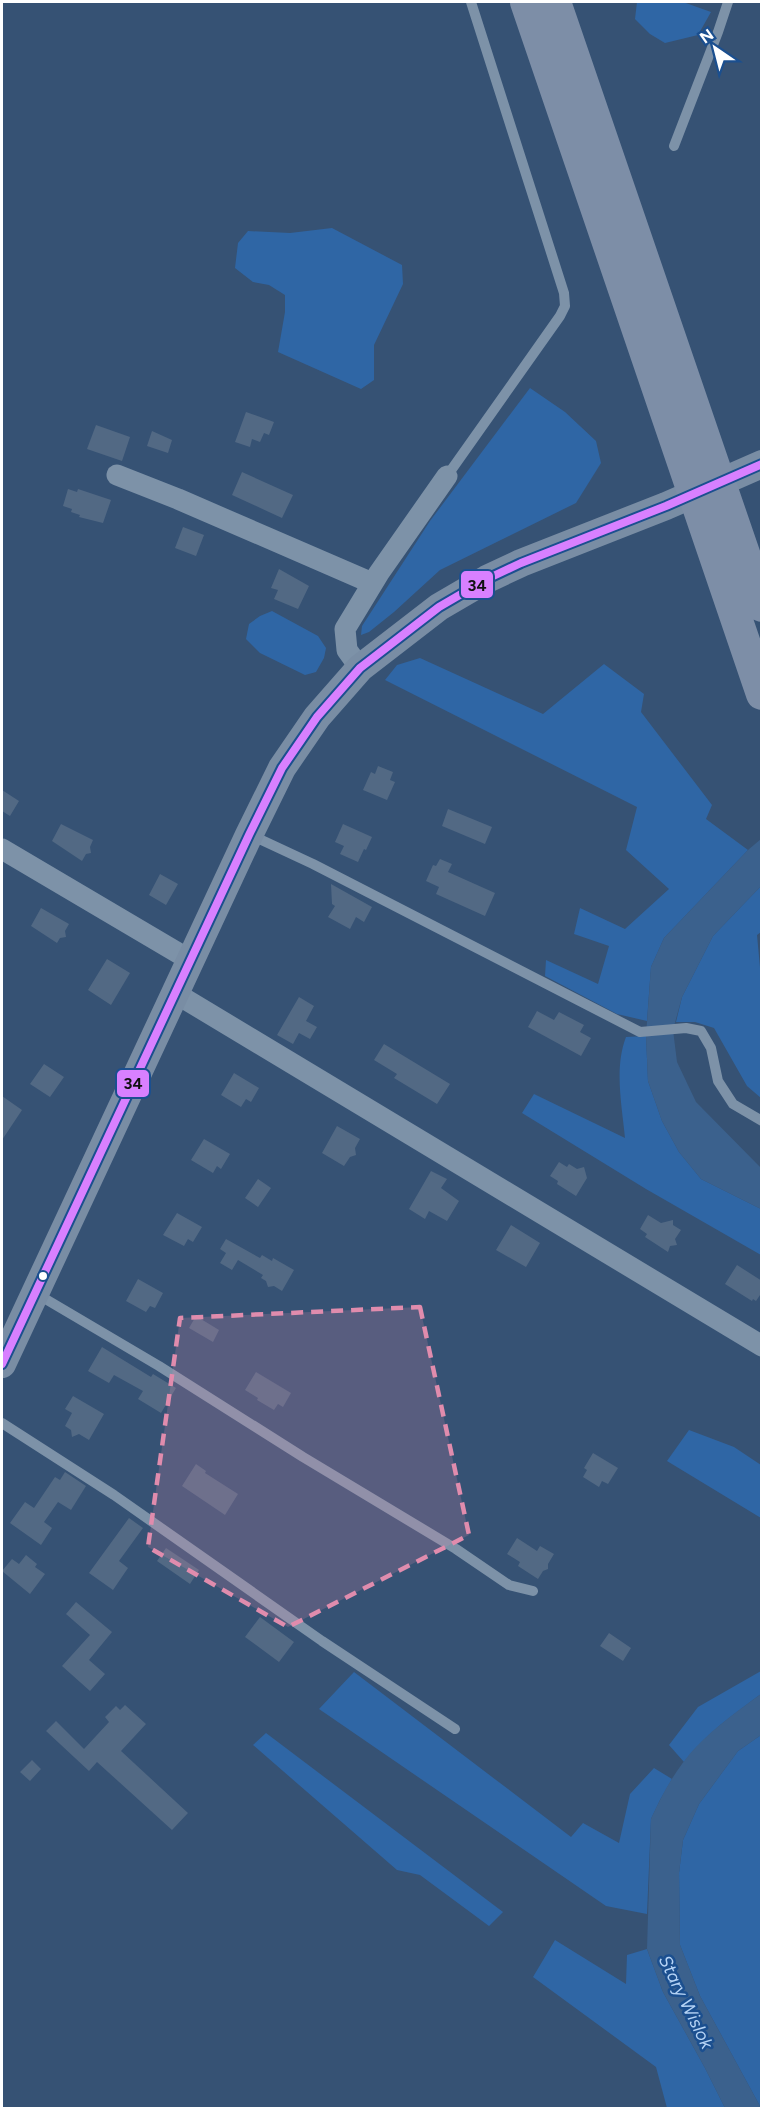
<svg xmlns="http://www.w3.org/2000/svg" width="763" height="2110" font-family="Figtree,sans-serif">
	<rect width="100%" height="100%" fill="#365274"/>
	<path fill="#2f66a5" d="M 637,2 L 683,2 L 711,12 L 698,35 L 665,43 L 650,34 L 635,19 Z
		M 332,228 L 402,265 L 403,284 L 374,345 L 374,380 L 361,389 L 278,352 L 285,312 L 285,295 L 269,285 L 253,282 L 235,268 L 238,243 L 248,231 L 290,233 Z
		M 530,388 L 565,412 L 596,441 L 601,463 L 576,503 L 440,570 L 394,612 L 369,632 L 361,635 L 362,626 L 430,521 Z
		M 272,611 L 318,636 L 326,648 L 324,658 L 316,672 L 305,675 L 260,653 L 246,639 L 249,624 L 260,616 Z
		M 420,658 L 543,714 L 604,664 L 644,694 L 641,712 L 712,805 L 706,819 L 748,850 L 664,938 L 651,967 L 647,1021 L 617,1014 L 545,976 L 546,960 L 598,984 L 609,946 L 574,934 L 580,908 L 625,929 L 669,889 L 626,850 L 637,807 L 385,680 L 397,665 Z
		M 761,886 L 761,932 L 757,935 L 762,989 L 761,1098 L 747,1086 L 714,1028 L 695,1022 L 676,1022 L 682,997 L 713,936 Z
		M 646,1036 L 648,1081 L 662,1121 L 679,1152 L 701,1179 L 761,1209 L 761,1255 L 646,1189 L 522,1113 L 534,1094 L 625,1138 C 622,1106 614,1068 626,1037 Z
		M 689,1430 L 734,1447 L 761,1465 L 761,1518 L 667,1461 Z
		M 761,1671 L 761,1694 C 734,1714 705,1734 684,1762 L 669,1745 L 698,1707 Z
		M 354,1672 L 571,1837 L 583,1823 L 619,1843 L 630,1794 L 654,1768 L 672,1779 L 660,1800 L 651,1819 L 647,1914 L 606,1906 L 319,1709 Z
		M 266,1733 L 503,1912 L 489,1926 L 420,1875 L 397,1870 L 253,1745 Z
		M 761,1735 L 761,2108 L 700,1996 L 680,1945 L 679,1873 L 683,1840 L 699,1804 L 738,1751 Z
		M 555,1940 L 626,1984 L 627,1955 L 647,1949 L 663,1992 L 705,2068 L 725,2108 L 667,2108 L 656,2067 L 533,1977 Z"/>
	<path fill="#3b618d" d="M 761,839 L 761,886 L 713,936 L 682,997 L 673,1030 L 677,1062 L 696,1102 L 761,1168 L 761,1209 L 701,1179 L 679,1152 L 662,1121 L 648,1081 L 646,1036 L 651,967 L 664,938 L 748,850 Z
		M 761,1694 L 761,1735 L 738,1751 L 699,1804 L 683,1840 L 679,1873 L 680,1945 L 700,1996 L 761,2108 L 725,2108 L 705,2068 L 663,1992 L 647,1949 L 651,1819 C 662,1794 677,1767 696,1747 C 715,1727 739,1710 761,1694 Z"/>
	<path fill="#526984" d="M 246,412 L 274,422 L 269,435 L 264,433 L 260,442 L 252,439 L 250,447 L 235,442 Z
		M 96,425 L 130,437 L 122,461 L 87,449 Z
		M 152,431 L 172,440 L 168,453 L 147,446 Z
		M 242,472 L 293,495 L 282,518 L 232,495 Z
		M 68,489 L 77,492 L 78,489 L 111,500 L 103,523 L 79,517 L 80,515 L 71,512 L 72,509 L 63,506 Z
		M 183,527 L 204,535 L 196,556 L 175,548 Z
		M 279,569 L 309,586 L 298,609 L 274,599 L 278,590 L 271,588 Z
		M 378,766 L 393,772 L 390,780 L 395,782 L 387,800 L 363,790 L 371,772 L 375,774 Z
		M 2,790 L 19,801 L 10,816 L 2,811 Z
		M 448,809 L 492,827 L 485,844 L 442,826 Z
		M 61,824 L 93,840 L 90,847 L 91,853 L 86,854 L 82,861 L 52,841 Z
		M 343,824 L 372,837 L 366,850 L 364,849 L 358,862 L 340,854 L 344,846 L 335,842 Z
		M 440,859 L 452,864 L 448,872 L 495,893 L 485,916 L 436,894 L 439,887 L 426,881 L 433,865 L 436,866 Z
		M 160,874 L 178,884 L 166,905 L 149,895 Z
		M 331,884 L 372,907 L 364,922 L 356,917 L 350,929 L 328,917 L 335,906 L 332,904 Z
		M 41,908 L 69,924 L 65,931 L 66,937 L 60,938 L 57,943 L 31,926 Z
		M 107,959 L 130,973 L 111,1005 L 88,990 Z
		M 299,997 L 314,1006 L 306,1021 L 317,1027 L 310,1039 L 299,1033 L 293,1044 L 277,1035 Z
		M 537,1011 L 554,1020 L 559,1012 L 584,1025 L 580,1032 L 591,1038 L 581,1056 L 528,1027 Z
		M 384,1044 L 450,1084 L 437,1104 L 394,1078 L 397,1074 L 374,1060 Z
		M 44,1064 L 64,1077 L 50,1097 L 30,1084 Z
		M 234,1073 L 259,1088 L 251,1102 L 246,1099 L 241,1107 L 221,1095 Z
		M 2,1096 L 22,1110 L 2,1140 Z
		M 337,1126 L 360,1139 L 355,1148 L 356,1155 L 350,1157 L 344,1166 L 322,1153 Z
		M 204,1139 L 230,1154 L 221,1169 L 217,1166 L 213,1173 L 191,1160 Z
		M 559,1162 L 567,1167 L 569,1164 L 577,1169 L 584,1167 L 587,1178 L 576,1196 L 557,1184 L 558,1181 L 550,1176 Z
		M 431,1171 L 447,1179 L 441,1188 L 459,1201 L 447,1221 L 429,1211 L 425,1219 L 409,1209 Z
		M 258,1179 L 271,1188 L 258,1207 L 245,1198 Z
		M 177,1213 L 202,1227 L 193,1242 L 188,1239 L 184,1246 L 163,1235 Z
		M 648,1215 L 661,1223 L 673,1220 L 673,1225 L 681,1230 L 675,1239 L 677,1245 L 670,1246 L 668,1252 L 645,1237 L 647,1234 L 640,1229 Z
		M 511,1225 L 540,1243 L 526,1267 L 496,1250 Z
		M 226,1239 L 260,1258 L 262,1255 L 272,1261 L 273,1258 L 294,1270 L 282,1291 L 274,1286 L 268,1287 L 266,1281 L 261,1278 L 263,1275 L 238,1260 L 232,1270 L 220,1263 L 226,1253 L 220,1249 Z
		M 737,1265 L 762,1281 L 762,1292 L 756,1301 L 753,1299 L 752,1301 L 725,1284 Z
		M 138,1279 L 163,1293 L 155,1308 L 150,1306 L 146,1312 L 126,1301 Z
		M 196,1316 L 219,1330 L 213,1342 L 189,1328 Z
		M 102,1347 L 151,1377 L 153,1374 L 176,1388 L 161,1413 L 138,1399 L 143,1391 L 114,1375 L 109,1383 L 88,1371 Z
		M 256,1372 L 291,1393 L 283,1407 L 278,1404 L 274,1410 L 257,1400 L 258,1398 L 245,1390 Z
		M 73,1396 L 104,1414 L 89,1440 L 79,1434 L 72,1437 L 71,1430 L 65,1426 L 72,1413 L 65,1409 Z
		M 593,1453 L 618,1468 L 608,1484 L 602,1481 L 599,1487 L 583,1477 L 587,1470 L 584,1468 Z
		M 196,1464 L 206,1471 L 205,1473 L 238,1494 L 225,1515 L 182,1486 Z
		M 65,1472 L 86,1486 L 71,1510 L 58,1502 L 44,1522 L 52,1528 L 41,1545 L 10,1523 L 25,1502 L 34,1508 L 55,1477 L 60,1480 Z
		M 129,1518 L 143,1528 L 119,1561 L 128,1568 L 113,1590 L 89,1573 Z
		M 517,1538 L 537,1551 L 540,1546 L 554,1554 L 548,1564 L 548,1569 L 543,1571 L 538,1579 L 518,1566 L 520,1562 L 507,1554 Z
		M 166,1548 L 199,1570 L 190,1584 L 157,1561 Z
		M 26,1555 L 37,1564 L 35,1567 L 45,1574 L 30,1594 L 2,1571 L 12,1559 L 19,1564 Z
		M 76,1602 L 112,1632 L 89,1660 L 105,1674 L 90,1691 L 62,1666 L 90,1635 L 66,1614 Z
		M 260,1617 L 294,1642 L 279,1662 L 245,1637 Z
		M 609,1633 L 631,1648 L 623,1661 L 600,1646 Z
		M 125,1705 L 146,1724 L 121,1751 L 188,1813 L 172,1830 L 97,1762 L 89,1771 L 46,1731 L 56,1721 L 84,1749 L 109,1722 L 105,1717 L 116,1706 L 120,1710 Z
		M 32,1760 L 41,1769 L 30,1781 L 20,1772 Z"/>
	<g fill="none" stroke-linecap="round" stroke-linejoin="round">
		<path stroke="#7d92a8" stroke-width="10" d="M 674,146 L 718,32 L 728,2
			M 447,476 L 560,316 L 565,306 L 564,293 L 471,2
			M 251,835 L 313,864 L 640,1032 L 686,1028 L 701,1031 L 711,1048 L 718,1081 L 733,1104 L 762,1121
			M 37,1294 L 159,1366 L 303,1457 L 456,1549 L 509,1585 L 533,1591
			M 2,1423 L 114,1495 L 322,1641 L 455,1729"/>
		<path stroke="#7d92a8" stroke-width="21" d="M 117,475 L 178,499 L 372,583
			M 360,668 L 347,650 L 345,629 L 379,573 L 447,476
			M 2,849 L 190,960
			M 175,993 L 762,1346"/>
		<path stroke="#798da4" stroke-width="28" d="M 2,1364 L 249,835 L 282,768 L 317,717 L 360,668 L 439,607 L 487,579 L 521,563 L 666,506 L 762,464"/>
		<path stroke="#7d8ea7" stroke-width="32" d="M 526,2 L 762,694
			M 555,2 L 762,606"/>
		<g stroke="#1b4f8f" stroke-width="12">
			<path id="bus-1" d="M 2,1364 L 249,835 L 282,768 L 317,717 L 360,668 L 439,607 L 487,579 L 521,563 L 666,506 L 762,464"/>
		</g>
		<use href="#bus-1" stroke="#d880ff" stroke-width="8"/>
	</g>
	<path fill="#e08cad" fill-opacity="0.2" stroke="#e08cad" stroke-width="4.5" stroke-dasharray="12 8" stroke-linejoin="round" d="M 420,1307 L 469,1535 L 288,1627 L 148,1547 L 180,1318 Z"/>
	<circle fill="#fff" stroke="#1b4f8f" stroke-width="2" cx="43" cy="1276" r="5"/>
	<g text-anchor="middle" stroke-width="5" stroke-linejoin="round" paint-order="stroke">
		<g font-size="18" font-style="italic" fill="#b5d3f5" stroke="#1b4f8f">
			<text transform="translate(686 2002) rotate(64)" y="6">Stary Wislok</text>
		</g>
	</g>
	<g stroke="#1b4f8f" stroke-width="2">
		<rect x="460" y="570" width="34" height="29" rx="6" fill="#d880ff"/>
		<rect x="116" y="1069" width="34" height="29" rx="6" fill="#d880ff"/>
	</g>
	<g font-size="16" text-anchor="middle" font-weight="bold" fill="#111">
		<text x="477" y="591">34</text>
		<text x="133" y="1089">34</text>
	</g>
	<rect width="763" height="2110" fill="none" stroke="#ffffff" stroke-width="6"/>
	<g transform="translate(715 48) rotate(325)" stroke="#1b4f8f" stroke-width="4.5" paint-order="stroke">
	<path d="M0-4.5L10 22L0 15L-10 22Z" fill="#ffffff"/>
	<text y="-9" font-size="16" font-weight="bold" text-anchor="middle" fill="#ffffff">N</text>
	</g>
</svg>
